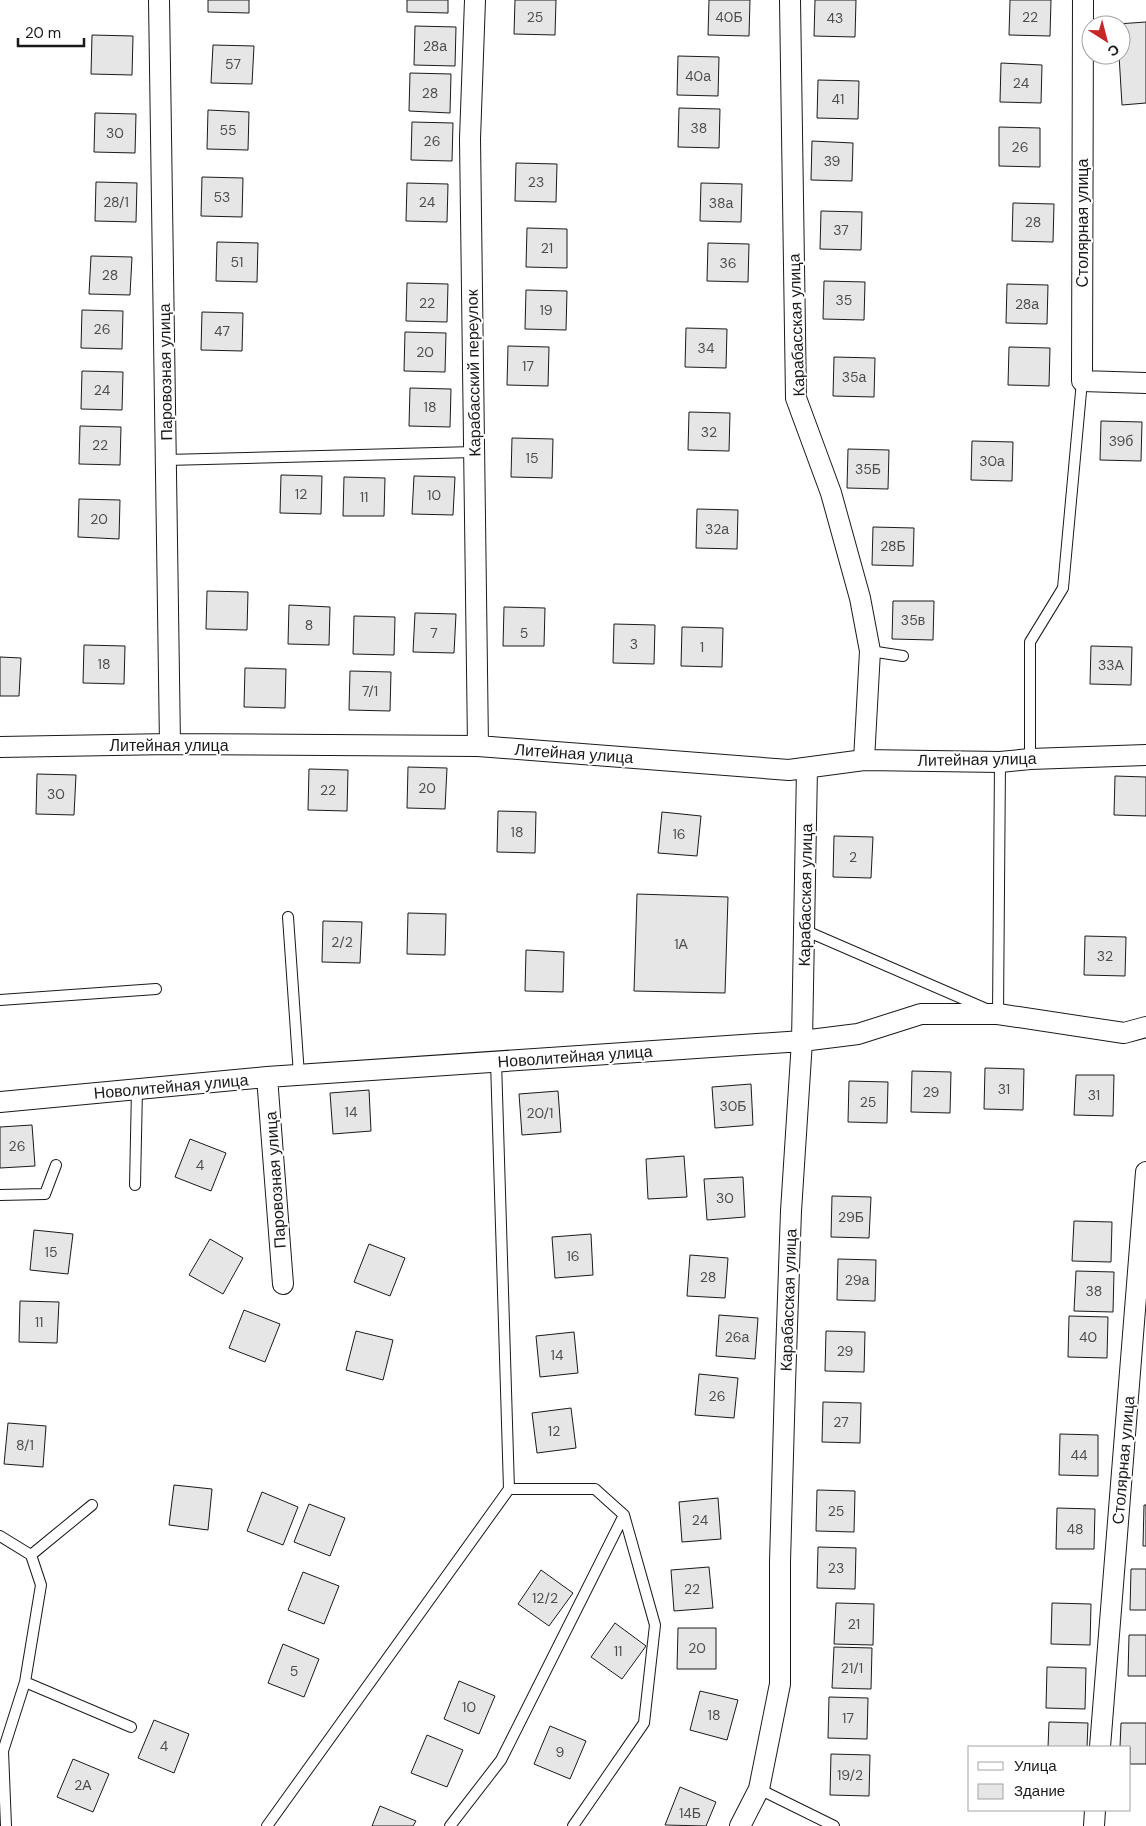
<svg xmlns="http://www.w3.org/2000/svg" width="1146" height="1826" font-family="'DM Sans',sans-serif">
	<rect width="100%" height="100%" fill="#fff"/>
	<path fill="#e6e6e6" stroke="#1a1a1a" d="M 208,0 L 249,0 L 249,13 L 208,12 Z
		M 407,0 L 448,0 L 448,13 L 407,12 Z
		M 515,0 L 556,0 L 555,35 L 514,34 Z
		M 709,0 L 750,0 L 749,36 L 708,35 Z
		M 815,0 L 856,0 L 855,37 L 814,36 Z
		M 1010,0 L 1051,0 L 1050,36 L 1009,35 Z
		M 1146,22 L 1146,103 L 1122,105 L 1119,55 L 1121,55 L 1121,25 L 1117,24 Z
		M 415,26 L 456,27 L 455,66 L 414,65 Z
		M 92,35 L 133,36 L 132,75 L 91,74 Z
		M 213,45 L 254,46 L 252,84 L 211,83 Z
		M 678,56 L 719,57 L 718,96 L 677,95 Z
		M 1001,63 L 1042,65 L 1041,103 L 1000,102 Z
		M 410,73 L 451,74 L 450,113 L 409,111 Z
		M 818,80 L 859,81 L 858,119 L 817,118 Z
		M 679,108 L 720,109 L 719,148 L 678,147 Z
		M 208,110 L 249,112 L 248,150 L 207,149 Z
		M 95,113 L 136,114 L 135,153 L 94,152 Z
		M 412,122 L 453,123 L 452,161 L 411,160 Z
		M 999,127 L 1040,128 L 1040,167 L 999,166 Z
		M 812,141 L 853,143 L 852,181 L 811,180 Z
		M 516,163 L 557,164 L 556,202 L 515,201 Z
		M 202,177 L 243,178 L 242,217 L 201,216 Z
		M 96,182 L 137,183 L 136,222 L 95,221 Z
		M 407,183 L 448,184 L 447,222 L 406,221 Z
		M 701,183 L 742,184 L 741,222 L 700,221 Z
		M 1013,203 L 1054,204 L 1053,242 L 1012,241 Z
		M 821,211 L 862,212 L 861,250 L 820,249 Z
		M 527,228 L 567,229 L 567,268 L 526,267 Z
		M 217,242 L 258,243 L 257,282 L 216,281 Z
		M 708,243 L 749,244 L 748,282 L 707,281 Z
		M 91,256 L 132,257 L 130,295 L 89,294 Z
		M 824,281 L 865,282 L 864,320 L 823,319 Z
		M 407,283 L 448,284 L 447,322 L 406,321 Z
		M 1007,284 L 1048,285 L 1047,324 L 1006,323 Z
		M 526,290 L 567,291 L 566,330 L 525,329 Z
		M 82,310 L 123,311 L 122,349 L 81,348 Z
		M 202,312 L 243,313 L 242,351 L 201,350 Z
		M 686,328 L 727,329 L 726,368 L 685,367 Z
		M 405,332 L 446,333 L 445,372 L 404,371 Z
		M 508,346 L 549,347 L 548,386 L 507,385 Z
		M 1009,347 L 1050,348 L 1049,386 L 1008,385 Z
		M 834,357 L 875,358 L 874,397 L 833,396 Z
		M 82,371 L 123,372 L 122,410 L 81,409 Z
		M 410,388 L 451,389 L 450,427 L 409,426 Z
		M 689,412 L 730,413 L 729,451 L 688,450 Z
		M 1101,421 L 1142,422 L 1141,461 L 1100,460 Z
		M 80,426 L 121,427 L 120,465 L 79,464 Z
		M 512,438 L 553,439 L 552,478 L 511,477 Z
		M 972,441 L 1013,442 L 1012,481 L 971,480 Z
		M 848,449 L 889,450 L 888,489 L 847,488 Z
		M 281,475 L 322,476 L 321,514 L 280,513 Z
		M 414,476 L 455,477 L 453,515 L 412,514 Z
		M 344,477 L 385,478 L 384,516 L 343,516 Z
		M 79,499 L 120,500 L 119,539 L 78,537 Z
		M 697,509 L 738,510 L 737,549 L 696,548 Z
		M 873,527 L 914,528 L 913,566 L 872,565 Z
		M 207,591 L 248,592 L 247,630 L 206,629 Z
		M 893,601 L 934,601 L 933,640 L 892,639 Z
		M 289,605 L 330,607 L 329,645 L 288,644 Z
		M 504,607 L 545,608 L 544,646 L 503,646 Z
		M 415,613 L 456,614 L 454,653 L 413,652 Z
		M 354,616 L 395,617 L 394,655 L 353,654 Z
		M 614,624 L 655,625 L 654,664 L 613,663 Z
		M 682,627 L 723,628 L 722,667 L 681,666 Z
		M 84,645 L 125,646 L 124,684 L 83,683 Z
		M 1091,646 L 1132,647 L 1131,685 L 1090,684 Z
		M 0,657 L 21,658 L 19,696 L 0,696 Z
		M 245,668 L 286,669 L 285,708 L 244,707 Z
		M 350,671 L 391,672 L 390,711 L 349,710 Z
		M 408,767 L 447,768 L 445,809 L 407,808 Z
		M 309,769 L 348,770 L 347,811 L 308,810 Z
		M 37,774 L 76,775 L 74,815 L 36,814 Z
		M 1115,776 L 1146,777 L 1146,816 L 1114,815 Z
		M 498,811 L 536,812 L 535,853 L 497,852 Z
		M 662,812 L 701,816 L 697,856 L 658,853 Z
		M 834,836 L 873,837 L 871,878 L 833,877 Z
		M 637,894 L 728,897 L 725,993 L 634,991 Z
		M 408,913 L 446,914 L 445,955 L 407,954 Z
		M 323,921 L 362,922 L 360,963 L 322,962 Z
		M 1085,936 L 1126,937 L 1125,976 L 1084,975 Z
		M 526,950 L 564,952 L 563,992 L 525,991 Z
		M 985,1068 L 1024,1069 L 1023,1110 L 984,1109 Z
		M 912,1071 L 951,1072 L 950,1113 L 911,1112 Z
		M 1076,1075 L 1114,1075 L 1113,1116 L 1074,1115 Z
		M 849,1081 L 888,1082 L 887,1123 L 848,1122 Z
		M 751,1084 L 753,1125 L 715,1128 L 712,1087 Z
		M 369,1090 L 371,1131 L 333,1134 L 330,1093 Z
		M 558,1091 L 561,1132 L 522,1135 L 519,1094 Z
		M 32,1125 L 35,1166 L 0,1168 L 0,1127 Z
		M 190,1139 L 226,1153 L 211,1191 L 175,1177 Z
		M 684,1156 L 687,1197 L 648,1199 L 646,1159 Z
		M 743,1177 L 745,1217 L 707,1220 L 704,1179 Z
		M 832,1196 L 871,1197 L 869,1238 L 831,1237 Z
		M 1074,1221 L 1112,1222 L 1111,1262 L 1072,1261 Z
		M 34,1230 L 73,1234 L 68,1274 L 30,1270 Z
		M 591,1234 L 593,1275 L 555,1278 L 552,1237 Z
		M 210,1239 L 243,1258 L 223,1294 L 189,1275 Z
		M 369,1244 L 405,1258 L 390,1296 L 354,1282 Z
		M 690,1255 L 728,1258 L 725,1298 L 687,1296 Z
		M 838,1259 L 876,1260 L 875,1301 L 837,1300 Z
		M 1076,1271 L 1114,1272 L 1113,1312 L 1074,1311 Z
		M 20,1301 L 59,1302 L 57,1343 L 19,1342 Z
		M 244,1310 L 280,1324 L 265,1362 L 229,1348 Z
		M 719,1315 L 758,1318 L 755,1359 L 716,1356 Z
		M 1069,1316 L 1108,1317 L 1107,1358 L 1068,1357 Z
		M 356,1331 L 393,1340 L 383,1380 L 346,1370 Z
		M 826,1331 L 865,1332 L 864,1372 L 825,1371 Z
		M 574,1332 L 578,1373 L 540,1377 L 536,1336 Z
		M 699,1374 L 738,1378 L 734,1418 L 695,1415 Z
		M 823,1402 L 861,1403 L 860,1443 L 822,1442 Z
		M 571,1408 L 576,1448 L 537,1453 L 532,1413 Z
		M 8,1423 L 46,1426 L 43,1467 L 4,1464 Z
		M 1060,1434 L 1098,1435 L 1098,1476 L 1059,1475 Z
		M 174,1485 L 212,1489 L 208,1530 L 169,1525 Z
		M 817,1490 L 855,1491 L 854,1532 L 816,1531 Z
		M 262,1492 L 298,1507 L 283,1545 L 247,1531 Z
		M 718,1498 L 721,1539 L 682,1542 L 679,1502 Z
		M 309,1504 L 345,1518 L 330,1556 L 294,1542 Z
		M 1144,1505 L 1146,1505 L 1146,1546 L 1143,1546 Z
		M 1057,1508 L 1095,1509 L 1094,1549 L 1056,1549 Z
		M 818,1547 L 856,1548 L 855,1589 L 817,1588 Z
		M 709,1567 L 713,1608 L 674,1611 L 671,1570 Z
		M 1131,1569 L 1146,1569 L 1146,1610 L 1130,1610 Z
		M 541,1570 L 573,1593 L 549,1626 L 518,1604 Z
		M 303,1572 L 339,1586 L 324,1624 L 288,1610 Z
		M 836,1603 L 874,1604 L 873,1645 L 834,1644 Z
		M 1052,1603 L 1091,1604 L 1090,1645 L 1051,1644 Z
		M 615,1623 L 646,1646 L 622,1679 L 591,1657 Z
		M 678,1628 L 716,1628 L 716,1669 L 677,1669 Z
		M 1129,1635 L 1146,1635 L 1146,1676 L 1128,1676 Z
		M 283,1644 L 319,1659 L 304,1697 L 268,1683 Z
		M 834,1647 L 872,1648 L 871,1689 L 832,1688 Z
		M 1047,1667 L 1086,1668 L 1085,1709 L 1046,1708 Z
		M 459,1681 L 495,1696 L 479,1734 L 444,1719 Z
		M 700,1691 L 738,1700 L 727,1740 L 690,1730 Z
		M 829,1697 L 868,1698 L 867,1739 L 828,1738 Z
		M 154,1720 L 189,1734 L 174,1773 L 138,1758 Z
		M 1049,1722 L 1088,1723 L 1087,1747 L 1048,1747 Z
		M 1121,1723 L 1146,1723 L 1146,1764 L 1130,1764 L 1130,1747 L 1120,1747 Z
		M 550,1726 L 586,1741 L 570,1779 L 534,1764 Z
		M 427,1735 L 463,1750 L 447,1787 L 411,1773 Z
		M 831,1754 L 870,1755 L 869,1796 L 830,1795 Z
		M 73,1759 L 109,1774 L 93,1812 L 57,1797 Z
		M 680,1787 L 716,1802 L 706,1826 L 665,1825 Z
		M 380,1806 L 416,1821 L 413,1826 L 372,1826 Z"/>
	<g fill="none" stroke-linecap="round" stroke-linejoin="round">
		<g stroke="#1a1a1a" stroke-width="12">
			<path id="lane" d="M 166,460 L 474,452
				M 870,651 L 903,656
				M 1030,759 L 1030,642 L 1063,588 L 1082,381
				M 288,917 L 299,1075
				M 804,930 L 998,1014 L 1000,762
				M 0,1000 L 156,989
				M 496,1061 L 509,1489
				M 135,1185 L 137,1089
				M 0,1195 L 45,1194 L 56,1165
				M 0,1536 L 31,1555 L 41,1585 L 25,1682 L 3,1751 L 6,1826
				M 31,1555 L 92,1505
				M 25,1682 L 131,1727
				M 759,1789 L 834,1826
				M 267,1826 L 509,1489 L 595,1489 L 624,1515 L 655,1625 L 644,1723 L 573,1826
				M 450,1826 L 501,1760 L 624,1515"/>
		</g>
		<g stroke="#1a1a1a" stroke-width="22">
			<path id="street" d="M 159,0 L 170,744
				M 475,0 L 470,139 L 478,746
				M 790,0 L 796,398 L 831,493 L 860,598 L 870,651 L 864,760
				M 1083,0 L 1082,381 L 1146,383
				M 0,747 L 170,744 L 478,746 L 789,770 L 864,760 L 1000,762 L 1030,759 L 1146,755
				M 267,1077 L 283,1284
				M 0,1102 L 267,1077 L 802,1041 L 858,1034 L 921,1014 L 998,1014 L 1124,1033 L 1146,1027
				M 1100,1747 L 1146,1172
				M 740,1826 L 759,1789 L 780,1684 L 780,1562 L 785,1384 L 791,1211 L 802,1041 L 807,768
				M 1094,1826 L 1095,1810"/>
		</g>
		<use href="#lane" stroke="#fff" stroke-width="10"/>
		<use href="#street" stroke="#fff" stroke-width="20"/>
	</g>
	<g text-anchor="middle" stroke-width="4" stroke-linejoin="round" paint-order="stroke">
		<g font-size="14" fill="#4d4d4d">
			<text x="535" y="22">25</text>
			<text x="729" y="22">40Б</text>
			<text x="1030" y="22">22</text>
			<text x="835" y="23">43</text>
			<text x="435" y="51">28а</text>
			<text x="233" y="69">57</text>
			<text x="698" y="81">40а</text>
			<text x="1021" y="88">24</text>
			<text x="430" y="98">28</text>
			<text x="838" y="104">41</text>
			<text x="699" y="133">38</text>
			<text x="228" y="135">55</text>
			<text x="115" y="138">30</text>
			<text x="432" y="146">26</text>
			<text x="1020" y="152">26</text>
			<text x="832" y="166">39</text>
			<text x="536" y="187">23</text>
			<text x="222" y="202">53</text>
			<text x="116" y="207">28/1</text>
			<text x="427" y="207">24</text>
			<text x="721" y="208">38а</text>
			<text x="1033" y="227">28</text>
			<text x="841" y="235">37</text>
			<text x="547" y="253">21</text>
			<text x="237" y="267">51</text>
			<text x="728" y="268">36</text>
			<text x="110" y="280">28</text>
			<text x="844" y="305">35</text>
			<text x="427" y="308">22</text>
			<text x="1027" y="309">28а</text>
			<text x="546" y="315">19</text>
			<text x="102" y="334">26</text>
			<text x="222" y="336">47</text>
			<text x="706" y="353">34</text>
			<text x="425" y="357">20</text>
			<text x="528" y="371">17</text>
			<text x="854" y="382">35а</text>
			<text x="102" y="395">24</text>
			<text x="430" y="412">18</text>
			<text x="709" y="437">32</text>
			<text x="1121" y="446">39б</text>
			<text x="100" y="450">22</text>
			<text x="532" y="463">15</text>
			<text x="992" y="466">30а</text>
			<text x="868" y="474">35Б</text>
			<text x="301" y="499">12</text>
			<text x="434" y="500">10</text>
			<text x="364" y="502">11</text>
			<text x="99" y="524">20</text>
			<text x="717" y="534">32а</text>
			<text x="893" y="551">28Б</text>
			<text x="913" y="625">35в</text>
			<text x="309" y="630">8</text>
			<text x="434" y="638">7</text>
			<text x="524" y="638">5</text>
			<text x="634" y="649">3</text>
			<text x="702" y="652">1</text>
			<text x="104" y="669">18</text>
			<text x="1111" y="670">33А</text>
			<text x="370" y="696">7/1</text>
			<text x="427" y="793">20</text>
			<text x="328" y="795">22</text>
			<text x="56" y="799">30</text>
			<text x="517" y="837">18</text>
			<text x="679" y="839">16</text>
			<text x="853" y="862">2</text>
			<text x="342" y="947">2/2</text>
			<text x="681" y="949">1А</text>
			<text x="1105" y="961">32</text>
			<text x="1004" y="1094">31</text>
			<text x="931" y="1097">29</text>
			<text x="1094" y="1100">31</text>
			<text x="868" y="1107">25</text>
			<text x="733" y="1111">30Б</text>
			<text x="351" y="1117">14</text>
			<text x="540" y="1118">20/1</text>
			<text x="17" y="1151">26</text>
			<text x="200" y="1170">4</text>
			<text x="725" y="1203">30</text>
			<text x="851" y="1222">29Б</text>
			<text x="51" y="1257">15</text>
			<text x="573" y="1261">16</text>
			<text x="708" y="1282">28</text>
			<text x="857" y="1285">29а</text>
			<text x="1094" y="1296">38</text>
			<text x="39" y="1327">11</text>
			<text x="737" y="1342">26а</text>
			<text x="1088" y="1342">40</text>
			<text x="845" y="1356">29</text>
			<text x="557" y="1360">14</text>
			<text x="717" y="1401">26</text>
			<text x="841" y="1427">27</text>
			<text x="554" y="1436">12</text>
			<text x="25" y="1450">8/1</text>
			<text x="1079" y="1460">44</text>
			<text x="836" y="1516">25</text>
			<text x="700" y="1525">24</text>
			<text x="1075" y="1534">48</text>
			<text x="836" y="1573">23</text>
			<text x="692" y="1594">22</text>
			<text x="545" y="1603">12/2</text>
			<text x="854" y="1629">21</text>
			<text x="697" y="1653">20</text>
			<text x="618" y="1656">11</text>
			<text x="852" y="1673">21/1</text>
			<text x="294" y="1676">5</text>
			<text x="469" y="1712">10</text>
			<text x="714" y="1720">18</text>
			<text x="848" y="1723">17</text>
			<text x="164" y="1751">4</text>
			<text x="560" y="1757">9</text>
			<text x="850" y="1780">19/2</text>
			<text x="83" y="1790">2А</text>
			<text x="690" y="1818">14Б</text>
		</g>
		<g font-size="16" fill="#1a1a1a" stroke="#fff">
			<text transform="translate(1082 223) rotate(-90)" y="6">Столярная улица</text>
			<text transform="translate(796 325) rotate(-92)" y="6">Карабасская улица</text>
			<text transform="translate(165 372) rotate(-91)" y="6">Паровозная улица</text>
			<text transform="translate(473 373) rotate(-91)" y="6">Карабасский переулок</text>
			<text x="169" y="751">Литейная улица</text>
			<text transform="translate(574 753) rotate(4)" y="6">Литейная улица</text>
			<text transform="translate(977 759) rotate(-1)" y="6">Литейная улица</text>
			<text transform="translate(805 895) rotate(-89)" y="6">Карабасская улица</text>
			<text transform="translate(575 1056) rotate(-4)" y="6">Новолитейная улица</text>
			<text transform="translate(171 1086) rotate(-5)" y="6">Новолитейная улица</text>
			<text transform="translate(275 1180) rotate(-94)" y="6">Паровозная улица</text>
			<text transform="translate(788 1300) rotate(-88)" y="6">Карабасская улица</text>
			<text transform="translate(1123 1460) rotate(-85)" y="6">Столярная улица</text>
		</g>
	</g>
	<rect x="968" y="1746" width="162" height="65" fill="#ffffff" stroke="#a3a3a3"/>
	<rect x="978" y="1762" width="25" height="8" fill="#ffffff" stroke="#a3a3a3"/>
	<text x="1014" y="1771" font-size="15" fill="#1a1a1a">Улица</text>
	<rect x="978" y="1784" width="25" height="15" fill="#e6e6e6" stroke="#a3a3a3"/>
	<text x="1014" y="1796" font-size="15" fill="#1a1a1a">Здание</text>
	<g transform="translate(1106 40) rotate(144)"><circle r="24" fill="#ffffff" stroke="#a3a3a3"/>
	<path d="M0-4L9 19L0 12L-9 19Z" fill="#c62828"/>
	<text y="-8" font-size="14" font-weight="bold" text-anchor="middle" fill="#1a1a1a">С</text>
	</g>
	<path d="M18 38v8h66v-8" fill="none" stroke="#1a1a1a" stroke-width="2.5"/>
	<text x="25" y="38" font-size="15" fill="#1a1a1a" stroke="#ffffff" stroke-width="4" paint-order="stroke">20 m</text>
</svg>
